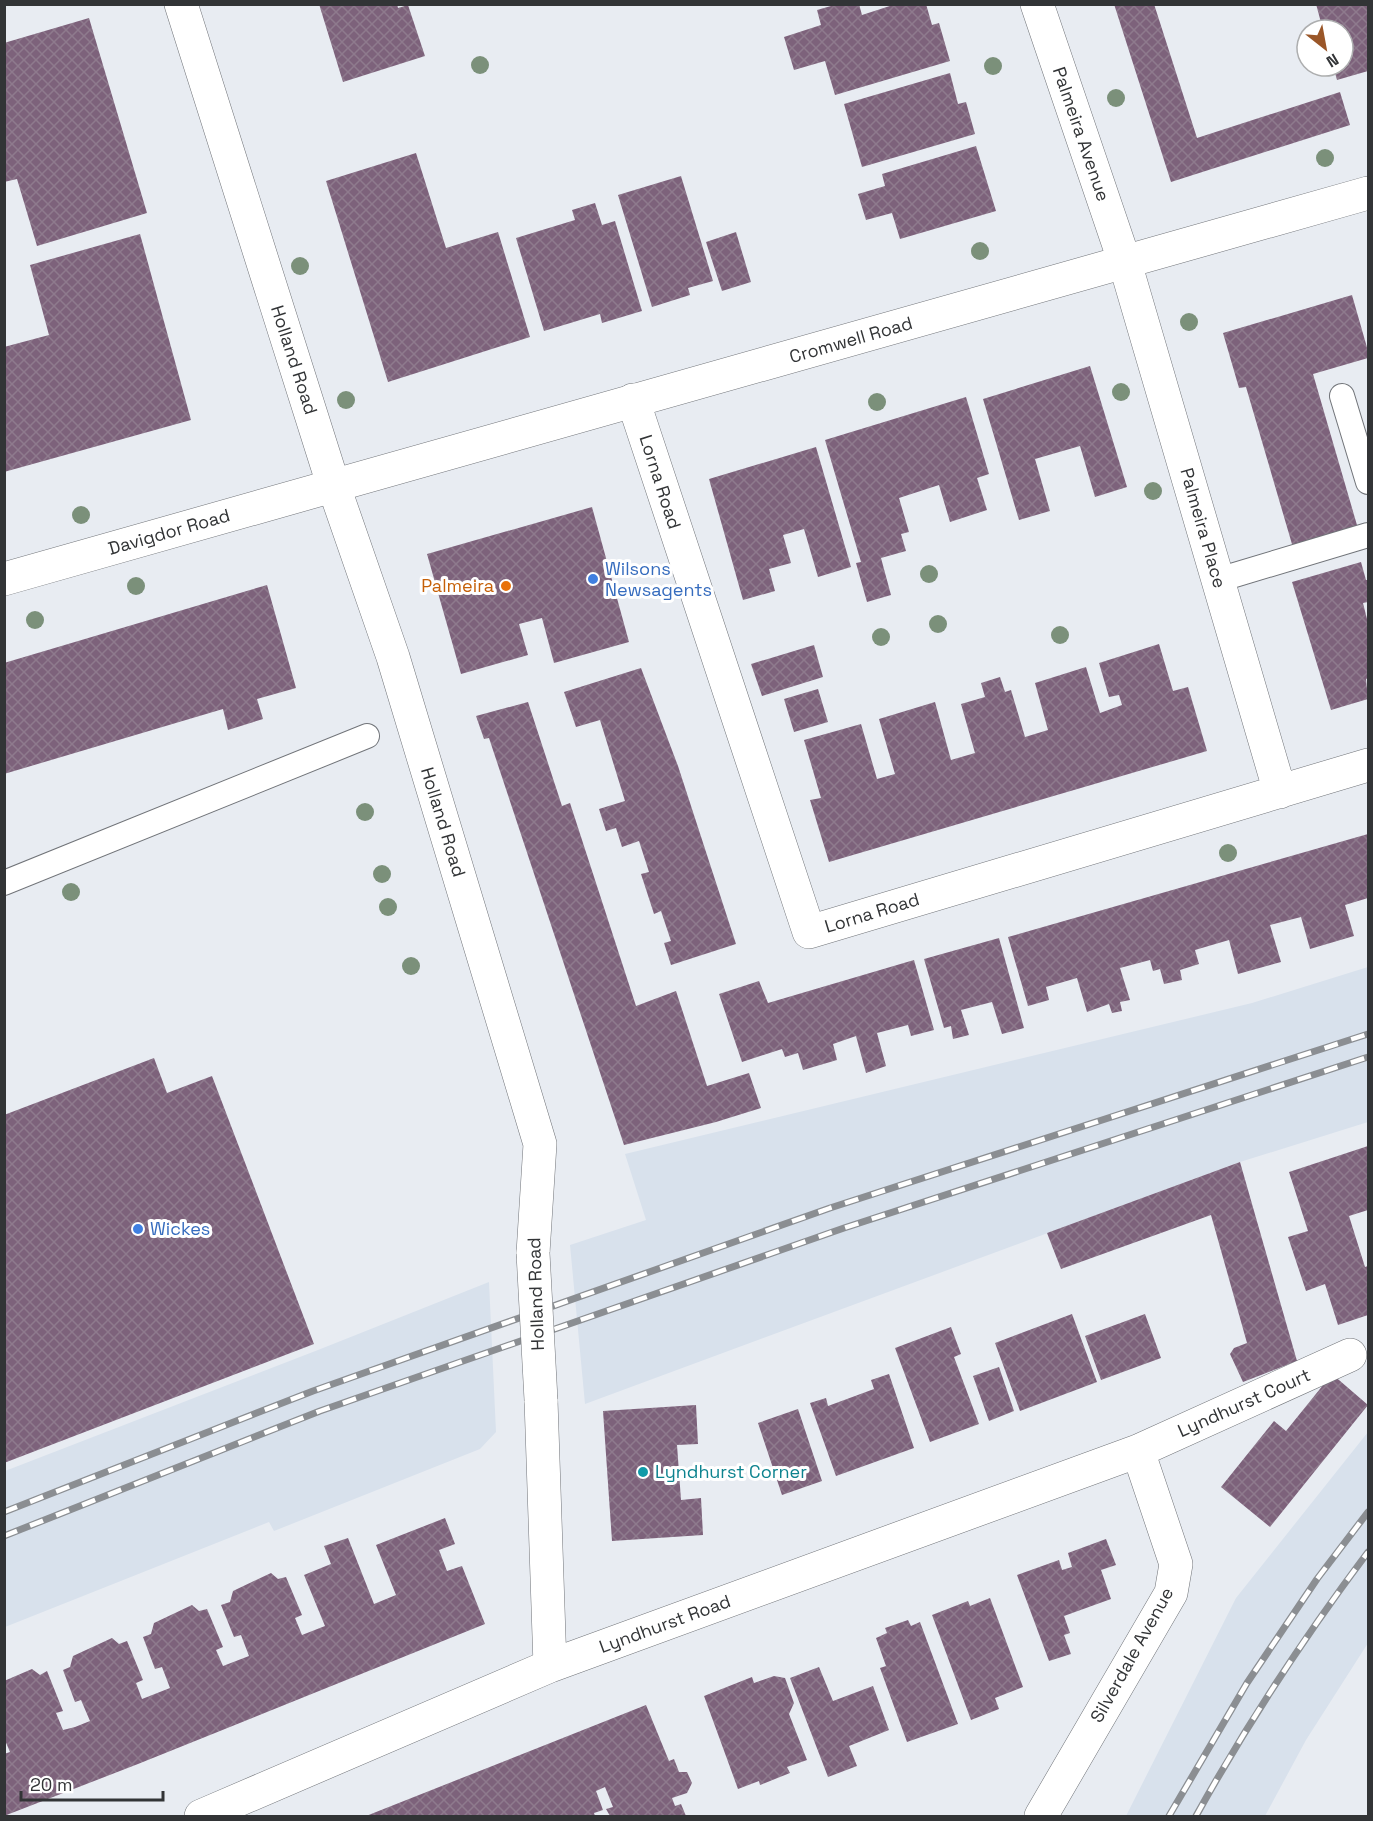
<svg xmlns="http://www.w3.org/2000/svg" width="1373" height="1821" font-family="'Space Grotesk',sans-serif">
	<defs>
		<pattern id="building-cross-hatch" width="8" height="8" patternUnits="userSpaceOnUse" patternTransform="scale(1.5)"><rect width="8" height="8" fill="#7d627b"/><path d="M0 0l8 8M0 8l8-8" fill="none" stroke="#8e7a8d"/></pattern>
	</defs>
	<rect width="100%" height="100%" fill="#e8ecf2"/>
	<path fill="#d8e1ec" d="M 1368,967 L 1368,1122 L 1240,1162 L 585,1404 L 570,1245 L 646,1220 L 625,1154 L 1252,1003 Z
		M 489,1282 L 496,1432 L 480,1449 L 274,1531 L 269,1522 L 5,1627 L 5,1471 L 318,1350 Z
		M 1368,1432 L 1368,1643 L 1306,1740 L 1265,1816 L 1126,1816 L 1236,1598 Z"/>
	<path fill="url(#building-cross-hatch)" d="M 319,4 L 397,4 L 398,8 L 408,5 L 425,56 L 343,82 Z
		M 838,4 L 859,4 L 862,15 L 896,4 L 926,4 L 932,25 L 939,23 L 950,61 L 835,95 L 825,61 L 794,70 L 784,37 L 821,25 L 817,10 Z
		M 1114,4 L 1154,4 L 1197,138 L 1340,92 L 1350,125 L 1171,182 Z
		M 1316,4 L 1368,4 L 1368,71 L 1337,80 L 1333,66 L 1343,66 L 1343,30 L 1323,30 Z
		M 89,18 L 147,213 L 37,246 L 17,179 L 4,182 L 4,43 Z
		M 950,73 L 958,104 L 966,102 L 975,134 L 862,167 L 844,104 Z
		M 976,146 L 996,211 L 900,239 L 892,213 L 866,220 L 858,194 L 885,186 L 882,174 Z
		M 416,153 L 446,248 L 498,232 L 530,337 L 388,382 L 326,181 Z
		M 681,176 L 713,281 L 688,288 L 690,295 L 652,307 L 618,195 Z
		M 595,203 L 602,225 L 615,221 L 642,311 L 602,323 L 600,314 L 544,331 L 516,238 L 575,220 L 572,210 Z
		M 736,232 L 751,282 L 722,291 L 706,242 Z
		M 140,234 L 191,420 L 4,472 L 4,347 L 49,335 L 30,265 Z
		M 1352,295 L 1368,351 L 1368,358 L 1313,374 L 1359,532 L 1294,551 L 1246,387 L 1239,388 L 1223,333 Z
		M 1090,366 L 1127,487 L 1095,497 L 1080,446 L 1035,459 L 1050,511 L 1019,520 L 983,399 Z
		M 966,397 L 989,474 L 977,478 L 987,510 L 950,522 L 939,485 L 899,498 L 909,532 L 901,534 L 906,551 L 881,558 L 891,595 L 867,602 L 856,563 L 861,562 L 825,440 Z
		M 816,447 L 851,567 L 818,577 L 804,529 L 783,535 L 791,563 L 769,569 L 775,591 L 743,600 L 709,479 Z
		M 592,507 L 629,642 L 554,663 L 542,618 L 519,624 L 528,655 L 461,674 L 427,554 Z
		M 1361,562 L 1366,580 L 1368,580 L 1368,602 L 1363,603 L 1368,623 L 1368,678 L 1366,679 L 1368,699 L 1331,710 L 1292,582 Z
		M 267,585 L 296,688 L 257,699 L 263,719 L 228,730 L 223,709 L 4,774 L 4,663 Z
		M 1159,644 L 1173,691 L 1188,687 L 1207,751 L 829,862 L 810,800 L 821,798 L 804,740 L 861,724 L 877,779 L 895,774 L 879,719 L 935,702 L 951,760 L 975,753 L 961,704 L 985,697 L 981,683 L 1000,677 L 1005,692 L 1011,690 L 1025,737 L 1048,730 L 1035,683 L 1086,667 L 1100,713 L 1122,705 L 1119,695 L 1109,697 L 1099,663 Z
		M 814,645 L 823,677 L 762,696 L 751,664 Z
		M 641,668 L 678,766 L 736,944 L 671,965 L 664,943 L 671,941 L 661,911 L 654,914 L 641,874 L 649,872 L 639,841 L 622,847 L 616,828 L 606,831 L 599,809 L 625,801 L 600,720 L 576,727 L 564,692 Z
		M 818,689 L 828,722 L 794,732 L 784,699 Z
		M 528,702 L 562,806 L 570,803 L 636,1006 L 676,991 L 707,1086 L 749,1073 L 761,1108 L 716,1122 L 624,1145 L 489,738 L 484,739 L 476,716 Z
		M 1368,834 L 1368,898 L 1345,905 L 1354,936 L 1310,949 L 1301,917 L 1270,925 L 1281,962 L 1238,974 L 1229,940 L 1195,950 L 1199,964 L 1180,970 L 1182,980 L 1164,984 L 1160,969 L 1153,971 L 1150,960 L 1120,968 L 1130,1000 L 1120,1002 L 1122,1011 L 1112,1013 L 1109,1004 L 1087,1012 L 1077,978 L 1046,987 L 1049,1000 L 1028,1006 L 1008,937 Z
		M 999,938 L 1024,1028 L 1002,1034 L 992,1002 L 961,1010 L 969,1035 L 953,1039 L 951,1026 L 944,1028 L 924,959 Z
		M 914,960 L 934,1030 L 911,1036 L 908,1025 L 877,1033 L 886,1066 L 866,1073 L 856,1036 L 833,1044 L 837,1060 L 803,1070 L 798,1053 L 785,1057 L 782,1049 L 742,1062 L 719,994 L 759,981 L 768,1003 Z
		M 154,1058 L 167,1093 L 212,1076 L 314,1344 L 4,1463 L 4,1115 Z
		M 1368,1146 L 1368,1210 L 1349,1216 L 1365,1267 L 1368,1266 L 1368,1315 L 1338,1325 L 1325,1284 L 1306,1291 L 1288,1237 L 1308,1231 L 1289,1172 Z
		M 1240,1162 L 1297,1361 L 1243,1382 L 1230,1354 L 1234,1348 L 1247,1343 L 1211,1215 L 1061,1269 L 1047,1233 Z
		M 1072,1314 L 1097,1382 L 1020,1411 L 995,1343 Z
		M 1145,1314 L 1161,1358 L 1101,1380 L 1085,1336 Z
		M 951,1327 L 961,1354 L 954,1357 L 979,1424 L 930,1442 L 895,1348 Z
		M 999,1367 L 1014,1411 L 989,1421 L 973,1376 Z
		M 889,1374 L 914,1448 L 836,1476 L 810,1403 L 826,1398 L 828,1406 L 874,1389 L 871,1380 Z
		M 1332,1374 L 1368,1405 L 1270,1527 L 1221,1487 L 1274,1421 L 1286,1431 Z
		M 696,1405 L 698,1444 L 677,1445 L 681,1500 L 701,1498 L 703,1535 L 612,1541 L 603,1411 Z
		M 798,1409 L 822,1481 L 782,1495 L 758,1423 Z
		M 445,1518 L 455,1544 L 439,1550 L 447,1571 L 462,1566 L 485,1624 L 138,1764 L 4,1816 L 4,1754 L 10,1752 L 4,1738 L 4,1681 L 32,1669 L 40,1675 L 47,1671 L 63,1711 L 56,1713 L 63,1730 L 75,1727 L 90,1721 L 81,1700 L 75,1702 L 63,1670 L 70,1667 L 73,1656 L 112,1638 L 119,1644 L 127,1641 L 143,1680 L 136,1683 L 142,1699 L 170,1688 L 162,1667 L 155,1669 L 143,1637 L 151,1634 L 154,1623 L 192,1605 L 199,1611 L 207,1609 L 223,1647 L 216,1650 L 223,1666 L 249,1656 L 241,1635 L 234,1637 L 221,1605 L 230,1602 L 233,1591 L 271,1573 L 278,1579 L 286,1577 L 302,1615 L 295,1618 L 302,1635 L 325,1626 L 304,1575 L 331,1564 L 324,1546 L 348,1538 L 374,1604 L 396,1595 L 376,1545 Z
		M 1106,1539 L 1116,1565 L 1101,1570 L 1111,1599 L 1064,1616 L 1070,1633 L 1064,1635 L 1071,1654 L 1049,1661 L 1017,1575 L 1059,1560 L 1062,1570 L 1072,1567 L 1068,1553 Z
		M 990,1598 L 1023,1687 L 995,1698 L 999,1709 L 971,1720 L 932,1615 L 968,1601 L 970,1606 Z
		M 908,1620 L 911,1626 L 920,1622 L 958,1724 L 907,1742 L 880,1668 L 886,1666 L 876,1638 L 887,1633 L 885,1628 Z
		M 819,1667 L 833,1701 L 873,1686 L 889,1730 L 849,1746 L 857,1766 L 828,1777 L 790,1678 Z
		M 774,1676 L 785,1678 L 794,1703 L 789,1714 L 807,1760 L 787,1767 L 790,1773 L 760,1785 L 759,1781 L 738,1789 L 704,1696 L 752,1677 L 754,1683 Z
		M 646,1705 L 669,1761 L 674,1759 L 679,1772 L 687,1772 L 692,1783 L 687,1793 L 672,1798 L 675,1806 L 681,1804 L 686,1816 L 610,1816 L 606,1809 L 613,1807 L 605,1787 L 596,1791 L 603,1810 L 594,1813 L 595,1816 L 366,1816 Z"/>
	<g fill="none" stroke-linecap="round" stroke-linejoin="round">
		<g stroke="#717479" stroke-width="26">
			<path id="lane" d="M 1342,396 L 1368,482
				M 1218,580 L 1368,535
				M 4,883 L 367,736"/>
		</g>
		<g stroke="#717479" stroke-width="34">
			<path id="street" d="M 181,4 L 333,484 L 393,657 L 540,1144 L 533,1253
				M 1037,4 L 1125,263 L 1280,792
				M 633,400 L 809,932 L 1368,765
				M 541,1400 L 550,1666
				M 201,1816 L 550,1666 L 1138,1451 L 1350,1355
				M 1041,1816 L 1171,1593 L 1176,1564 L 1138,1451"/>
		</g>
		<g stroke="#717479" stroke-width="34">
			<path id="secondary" d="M 4,579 L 1368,193"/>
		</g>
		<use href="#lane" stroke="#fff" stroke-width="24"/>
		<use href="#street" stroke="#fff" stroke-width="33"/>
		<use href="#secondary" stroke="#fff" stroke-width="33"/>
		<g stroke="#8b8e92" stroke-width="7">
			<path id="rail" d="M 4,1512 L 313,1391 L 830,1208 L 1368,1034
				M 4,1536 L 320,1411 L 844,1228 L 1368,1057
				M 1169,1816 L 1247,1683 L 1317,1579 L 1368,1512
				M 1196,1816 C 1247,1724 1305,1636 1368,1552"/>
		</g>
		<use href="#rail" stroke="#fff" stroke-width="4.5" stroke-dasharray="14" stroke-linecap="butt"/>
		<g stroke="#717479" stroke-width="34" stroke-linecap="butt">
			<path id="street-bridge" d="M 533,1253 L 541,1400"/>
		</g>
		<use href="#street-bridge" stroke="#fff" stroke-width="33"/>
	</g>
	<g fill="#7b907a">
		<circle cx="480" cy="65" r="9"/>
		<circle cx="993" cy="66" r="9"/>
		<circle cx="1116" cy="98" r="9"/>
		<circle cx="1325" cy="158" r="9"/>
		<circle cx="980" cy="251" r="9"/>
		<circle cx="300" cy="266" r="9"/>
		<circle cx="1189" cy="322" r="9"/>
		<circle cx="1121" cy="392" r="9"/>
		<circle cx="346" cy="400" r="9"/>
		<circle cx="877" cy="402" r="9"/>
		<circle cx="1153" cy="491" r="9"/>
		<circle cx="81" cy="515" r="9"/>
		<circle cx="929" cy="574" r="9"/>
		<circle cx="136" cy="586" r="9"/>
		<circle cx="35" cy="620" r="9"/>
		<circle cx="938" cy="624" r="9"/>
		<circle cx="1060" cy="635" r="9"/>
		<circle cx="881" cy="637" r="9"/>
		<circle cx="365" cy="812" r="9"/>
		<circle cx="1228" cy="853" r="9"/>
		<circle cx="382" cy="874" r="9"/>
		<circle cx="71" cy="892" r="9"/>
		<circle cx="388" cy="907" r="9"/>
		<circle cx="411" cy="966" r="9"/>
	</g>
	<g fill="#3f7fe0" stroke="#fff" stroke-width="2">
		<circle cx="593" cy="579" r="6"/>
		<circle cx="138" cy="1229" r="6"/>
	</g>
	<circle fill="#e8710a" stroke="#fff" stroke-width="2" cx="506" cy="586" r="6"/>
	<circle fill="#0f9aa8" stroke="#fff" stroke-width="2" cx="643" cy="1472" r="6"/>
	<g text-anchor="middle" stroke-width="6" stroke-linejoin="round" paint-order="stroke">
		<g font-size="18" fill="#323436" stroke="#fff">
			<text transform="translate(1081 134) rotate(71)" y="6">Palmeira Avenue</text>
			<text transform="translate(851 340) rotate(-16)" y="6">Cromwell Road</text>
			<text transform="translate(294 360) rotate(72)" y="6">Holland Road</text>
			<text transform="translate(660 482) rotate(72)" y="6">Lorna Road</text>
			<text transform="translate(1203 528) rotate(74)" y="6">Palmeira Place</text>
			<text transform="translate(169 532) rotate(-16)" y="6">Davigdor Road</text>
			<text transform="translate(443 822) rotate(73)" y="6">Holland Road</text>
			<text transform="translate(872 913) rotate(-17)" y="6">Lorna Road</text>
			<text transform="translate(536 1294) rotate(-92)" y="6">Holland Road</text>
			<text transform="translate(1244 1403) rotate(-24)" y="6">Lyndhurst Court</text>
			<text transform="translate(665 1624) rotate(-20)" y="6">Lyndhurst Road</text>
			<text transform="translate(1132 1655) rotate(-61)" y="6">Silverdale Avenue</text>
		</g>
		<g font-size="18" fill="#366cbe" stroke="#fff" text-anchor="start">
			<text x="605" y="575">Wilsons<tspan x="605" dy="21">Newsagents</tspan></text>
			<text x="150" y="1235">Wickes</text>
		</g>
		<g font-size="18" fill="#c56008" stroke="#fff" text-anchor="end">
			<text x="494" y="592">Palmeira</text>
		</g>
		<g font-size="18" fill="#0d838f" stroke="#fff" text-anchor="start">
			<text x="655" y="1478">Lyndhurst Corner</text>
		</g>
	</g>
	<rect width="1373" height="1821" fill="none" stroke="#323436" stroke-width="12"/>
	<g transform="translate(1325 48) rotate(149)"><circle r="28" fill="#ffffff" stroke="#adaeaf" stroke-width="1.5"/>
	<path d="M0-4.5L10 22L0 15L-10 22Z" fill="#9a5628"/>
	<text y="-9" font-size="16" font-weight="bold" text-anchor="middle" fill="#323436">N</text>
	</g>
	<path d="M21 1791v9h142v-9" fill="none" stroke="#323436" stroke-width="3"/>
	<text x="30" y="1791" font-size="18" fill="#323436" stroke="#ffffff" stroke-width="4.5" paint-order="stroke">20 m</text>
</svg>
